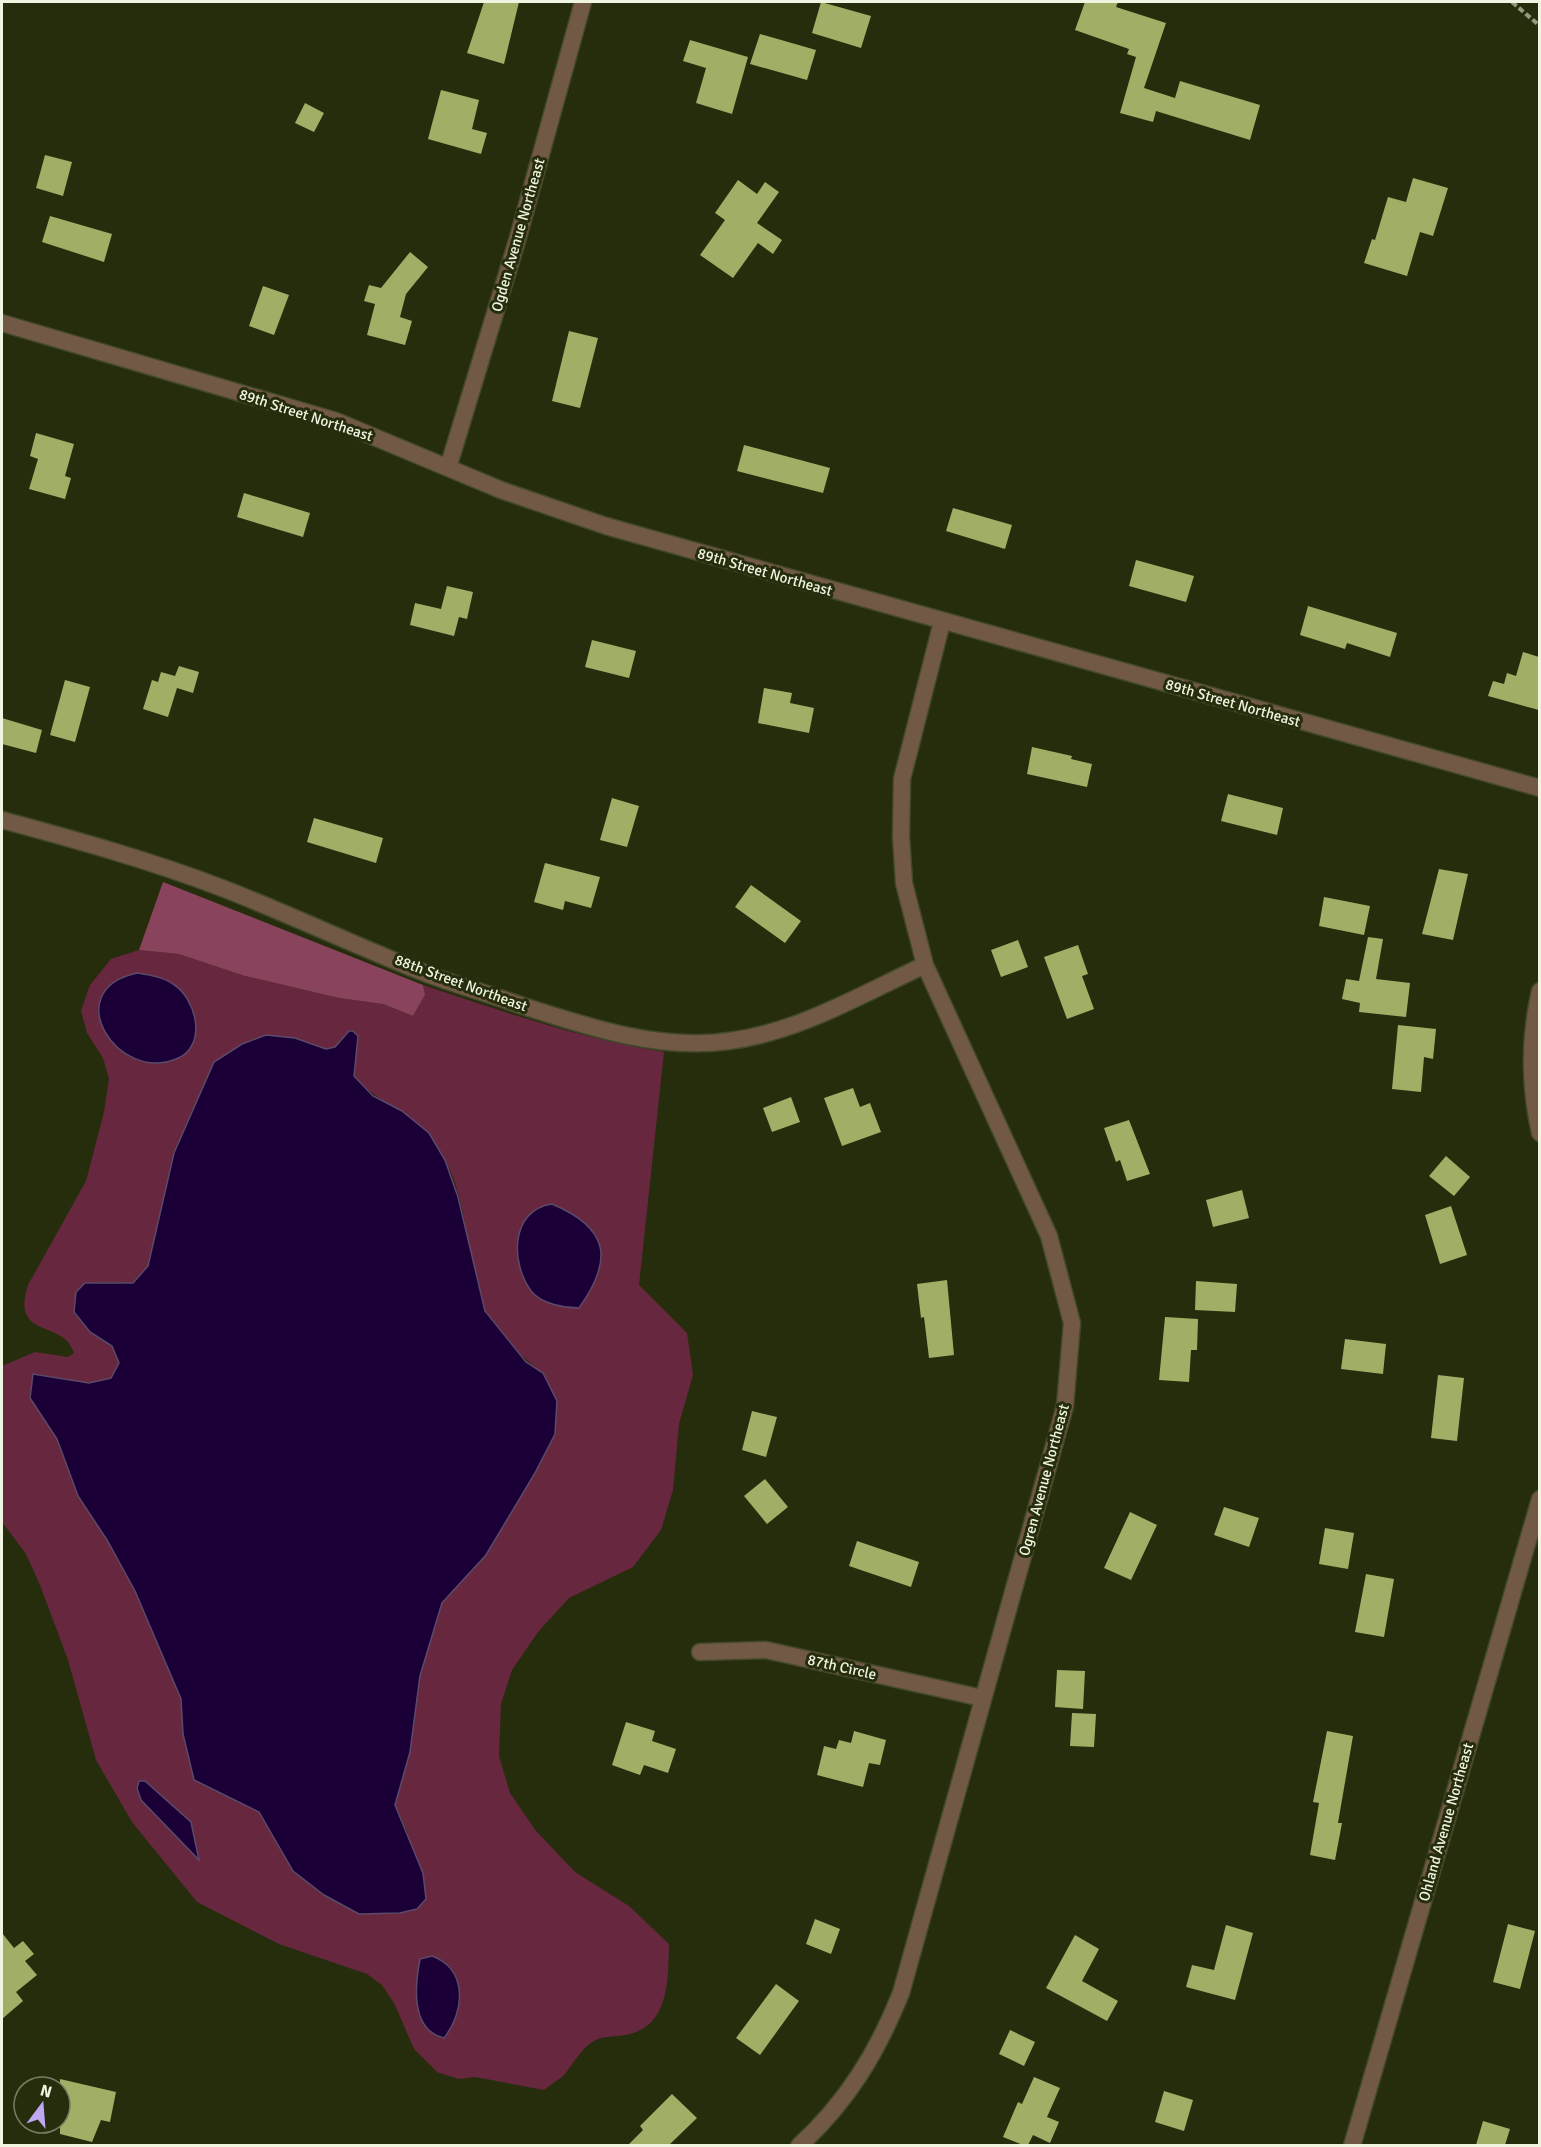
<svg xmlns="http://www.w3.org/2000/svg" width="1541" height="2147" font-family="Signika,sans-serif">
	<rect width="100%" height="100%" fill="#262d0d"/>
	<path fill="#67273f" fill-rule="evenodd" d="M 139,950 L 179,954 L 245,976 L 339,998 L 383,1004 L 413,1016 L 425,995 L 423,985 C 502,1011 581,1039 664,1052 L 639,1285 L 687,1333 L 693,1375 L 679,1424 L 673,1490 L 661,1530 L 633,1567 L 569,1598 L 538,1632 L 512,1670 L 501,1704 L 499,1756 L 510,1793 L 536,1831 L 575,1872 L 629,1906 L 669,1944 C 668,1977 670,2024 630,2034 C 619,2037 604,2035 594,2041 C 580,2049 573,2065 563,2076 C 557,2081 550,2085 544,2090 L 475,2077 L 458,2079 L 437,2072 L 414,2049 L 394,2003 L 382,1985 L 367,1974 L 279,1944 L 197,1902 L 132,1822 L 96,1760 L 68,1660 L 40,1585 L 26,1554 L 2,1522 L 2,1366 L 35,1352 L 68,1357 L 74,1353 C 64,1319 10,1340 28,1285 L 86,1181 L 104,1112 L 109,1079 L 103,1058 L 87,1033 L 81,1011 L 90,985 L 111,959 ZM 349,1031 L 358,1037 L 354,1076 C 385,1110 420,1115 444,1158 C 470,1204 465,1262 484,1309 C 491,1327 527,1362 543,1373 L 555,1434 L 535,1473 L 486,1555 L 442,1603 L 420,1676 L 410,1752 L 395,1805 L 408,1833 L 359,1914 L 324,1895 L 293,1871 L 259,1812 L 194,1780 L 183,1734 L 181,1699 L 135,1591 L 107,1540 L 78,1496 L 57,1439 L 30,1398 L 33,1375 L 89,1383 L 111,1378 L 119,1363 L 112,1346 L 90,1332 L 98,1282 L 133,1283 L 148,1266 L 174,1153 L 202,1091 L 295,1038 L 326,1049 L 335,1048 ZM 139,1781 L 145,1781 L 191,1822 L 199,1860 L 141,1800 Z"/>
	<path fill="#8a435c" d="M 163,882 L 423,985 L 425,995 L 413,1016 L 383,1004 L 339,998 L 245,976 L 179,954 L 139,950 Z"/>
	<path fill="#1b0037" stroke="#5b4a6a" stroke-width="1.5" d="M 137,973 C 149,975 163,977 173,984 C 197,999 208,1047 176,1059 C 117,1083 58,990 137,973 Z
		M 349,1031 L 353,1031 L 358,1036 L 354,1076 L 373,1096 L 402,1111 L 429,1133 L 445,1160 L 458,1197 L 485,1311 L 526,1362 L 543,1373 L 557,1401 L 555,1434 L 535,1473 L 486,1555 L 442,1603 L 420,1676 L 410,1752 L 395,1805 L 423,1873 L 426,1899 L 417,1909 L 400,1913 L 359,1914 L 324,1895 L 293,1871 L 259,1812 L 194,1780 L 183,1734 L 181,1699 L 135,1591 L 107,1540 L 78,1496 L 57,1439 L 30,1398 L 33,1374 L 89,1383 L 111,1378 L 119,1363 L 112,1346 L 90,1332 L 74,1312 L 76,1292 L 85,1283 L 133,1283 L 148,1266 L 174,1153 L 214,1062 L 242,1044 L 266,1035 L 295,1038 L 326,1049 L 335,1047 Z
		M 552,1204 C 609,1228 614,1259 579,1308 C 565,1308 542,1304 532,1292 C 510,1264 510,1210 552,1204 Z
		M 139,1781 L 145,1781 L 191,1822 L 199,1860 L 141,1800 L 137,1788 Z
		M 432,1956 C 468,1969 465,2012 444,2038 C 410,2030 415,1985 420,1959 Z"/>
	<path fill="#9fb066" d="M 484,2 L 519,2 L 504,64 L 467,53 Z
		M 821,2 L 871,16 L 861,48 L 812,33 Z
		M 1085,2 L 1118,2 L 1116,7 L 1166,23 L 1144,88 L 1175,98 L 1180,81 L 1260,105 L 1250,140 L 1156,111 L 1153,122 L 1120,113 L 1136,57 L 1127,54 L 1129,49 L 1075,30 Z
		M 760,34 L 816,50 L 807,80 L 750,64 Z
		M 690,40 L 748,57 L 732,114 L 696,103 L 706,68 L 683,61 Z
		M 441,90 L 479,100 L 472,129 L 487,133 L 481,154 L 428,139 Z
		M 305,103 L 324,113 L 314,132 L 295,123 Z
		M 45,155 L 72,162 L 63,196 L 36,188 Z
		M 1413,178 L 1448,188 L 1433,236 L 1420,232 L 1407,276 L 1364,263 L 1372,239 L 1375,240 L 1388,197 L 1406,202 Z
		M 738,180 L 757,194 L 765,182 L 779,192 L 757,223 L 782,240 L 773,254 L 758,243 L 733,278 L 700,255 L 725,220 L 715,213 Z
		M 50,216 L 112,234 L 104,262 L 42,242 Z
		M 410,252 L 428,267 L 406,294 L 400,317 L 412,321 L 405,345 L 367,335 L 375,304 L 364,301 L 369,285 L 381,288 Z
		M 263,286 L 289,295 L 274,335 L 249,326 Z
		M 569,331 L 598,338 L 580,408 L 552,401 Z
		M 36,433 L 74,444 L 65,476 L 71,478 L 65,499 L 29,489 L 38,459 L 30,456 Z
		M 744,445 L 830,468 L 823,493 L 737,471 Z
		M 244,493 L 310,513 L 303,537 L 237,517 Z
		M 953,508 L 1012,525 L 1005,549 L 946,531 Z
		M 1136,560 L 1194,576 L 1186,602 L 1129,586 Z
		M 447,586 L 473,592 L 467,619 L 459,617 L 454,636 L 410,625 L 415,603 L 441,609 Z
		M 1308,606 L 1397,633 L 1390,657 L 1347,643 L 1345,649 L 1300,635 Z
		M 592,640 L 636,651 L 629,678 L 585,667 Z
		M 1523,652 L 1539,657 L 1539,710 L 1488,696 L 1493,681 L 1504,684 L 1507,673 L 1516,676 Z
		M 179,666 L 199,672 L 193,693 L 177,688 L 168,717 L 143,709 L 152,680 L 158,682 L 161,672 L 175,676 Z
		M 65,680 L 90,687 L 75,742 L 50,735 Z
		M 764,688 L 792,693 L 790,703 L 814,708 L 809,733 L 758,723 Z
		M 2,718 L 42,730 L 36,753 L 2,744 Z
		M 1032,747 L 1072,756 L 1071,759 L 1092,764 L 1087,787 L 1027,774 Z
		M 1228,794 L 1283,808 L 1277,835 L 1221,821 Z
		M 612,798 L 639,806 L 627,847 L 600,840 Z
		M 314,818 L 383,838 L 376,863 L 307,842 Z
		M 545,863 L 600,877 L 591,908 L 565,901 L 563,910 L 534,902 Z
		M 1439,869 L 1468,874 L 1453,940 L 1422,934 Z
		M 751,885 L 801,921 L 785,943 L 735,907 Z
		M 1324,897 L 1370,906 L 1364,935 L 1319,926 Z
		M 1368,937 L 1383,939 L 1376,979 L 1410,983 L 1406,1017 L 1359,1012 L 1360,1003 L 1342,999 L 1346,979 L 1359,981 Z
		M 1018,940 L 1028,967 L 1001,977 L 991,950 Z
		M 1078,945 L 1088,974 L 1082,976 L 1094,1009 L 1067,1019 L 1044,957 Z
		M 1398,1025 L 1436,1029 L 1433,1059 L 1424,1057 L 1421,1092 L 1392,1089 Z
		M 853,1088 L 860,1107 L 870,1103 L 881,1132 L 842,1146 L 824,1098 Z
		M 791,1097 L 800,1122 L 772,1132 L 763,1108 Z
		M 1129,1120 L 1150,1174 L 1127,1181 L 1120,1160 L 1116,1162 L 1104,1128 Z
		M 1446,1156 L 1470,1177 L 1454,1196 L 1429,1176 Z
		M 1242,1190 L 1249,1218 L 1213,1227 L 1206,1200 Z
		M 1451,1206 L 1467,1255 L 1440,1264 L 1425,1215 Z
		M 947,1280 L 954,1355 L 929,1358 L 924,1317 L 921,1318 L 917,1284 Z
		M 1196,1281 L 1237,1284 L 1235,1312 L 1195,1310 Z
		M 1165,1317 L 1198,1319 L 1197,1350 L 1191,1350 L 1189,1382 L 1159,1380 Z
		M 1345,1339 L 1386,1344 L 1383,1374 L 1341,1369 Z
		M 1438,1375 L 1464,1378 L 1457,1441 L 1431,1438 Z
		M 752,1411 L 777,1417 L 766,1457 L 742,1450 Z
		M 765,1479 L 788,1507 L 767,1524 L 744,1496 Z
		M 1224,1507 L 1259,1518 L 1249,1547 L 1214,1535 Z
		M 1130,1512 L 1157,1525 L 1131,1580 L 1104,1568 Z
		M 1325,1528 L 1354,1533 L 1348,1569 L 1319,1564 Z
		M 857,1541 L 919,1562 L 911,1587 L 849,1566 Z
		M 1366,1574 L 1394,1579 L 1384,1637 L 1355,1632 Z
		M 1057,1670 L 1085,1671 L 1083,1709 L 1055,1707 Z
		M 1072,1713 L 1096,1714 L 1094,1747 L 1070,1746 Z
		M 626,1722 L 655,1731 L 652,1741 L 676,1749 L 668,1773 L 644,1765 L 640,1775 L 612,1765 Z
		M 854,1731 L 886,1740 L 880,1765 L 869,1763 L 863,1787 L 817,1775 L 824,1746 L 836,1749 L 839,1740 L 851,1743 Z
		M 1327,1731 L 1353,1736 L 1338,1823 L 1342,1823 L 1335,1860 L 1310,1855 L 1319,1803 L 1313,1802 Z
		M 815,1919 L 840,1929 L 831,1954 L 806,1944 Z
		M 1508,1924 L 1535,1931 L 1520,1989 L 1493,1982 Z
		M 1226,1925 L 1253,1933 L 1235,2000 L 1186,1987 L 1192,1965 L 1214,1970 Z
		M 2,1933 L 14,1948 L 23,1941 L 34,1954 L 25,1961 L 37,1975 L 16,1992 L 23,2001 L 2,2019 Z
		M 1075,1935 L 1099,1949 L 1082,1981 L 1118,2001 L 1107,2021 L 1046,1988 Z
		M 776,1984 L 799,2001 L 760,2055 L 736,2038 Z
		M 1010,2030 L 1035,2042 L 1024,2066 L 999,2054 Z
		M 1034,2077 L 1060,2088 L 1047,2117 L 1059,2122 L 1050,2143 L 1033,2135 L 1028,2145 L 1023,2145 L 1003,2137 L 1018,2102 L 1022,2104 Z
		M 60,2079 L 116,2092 L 110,2122 L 101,2120 L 92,2142 L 60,2134 Z
		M 1164,2091 L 1193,2100 L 1184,2131 L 1155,2122 Z
		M 672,2094 L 697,2118 L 669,2145 L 628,2145 L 643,2130 L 640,2126 Z
		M 1483,2121 L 1510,2129 L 1505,2145 L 1476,2145 Z"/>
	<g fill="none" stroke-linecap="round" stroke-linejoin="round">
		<g stroke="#42492b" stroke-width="19">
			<path id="minor" d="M 2,323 L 336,421 L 501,490 L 606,526 L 1540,788
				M 448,468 L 517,241 L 583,2
				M 2,820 C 76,840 149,860 222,888 C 292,915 360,948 430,975 C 460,986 492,995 523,1006 C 588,1027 660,1051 729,1041 C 799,1032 862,994 925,965
				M 1540,991 C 1529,1039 1529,1085 1540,1133
				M 700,1652 L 766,1650 L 982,1698
				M 799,2146 C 847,2102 877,2053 901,1993 L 1065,1406 L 1072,1323 L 1049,1236 L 925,965 L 904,883 L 901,836 L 902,779 L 942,622
				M 1352,2146 L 1540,1499"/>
		</g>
		<path stroke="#949a81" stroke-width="4" stroke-dasharray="6 3" stroke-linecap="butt" d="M 1512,2 L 1540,26"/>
		<use href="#minor" stroke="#725945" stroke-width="16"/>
	</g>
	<g text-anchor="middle" stroke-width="6" stroke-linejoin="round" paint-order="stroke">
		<g font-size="15" fill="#f0f5e2" stroke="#262d0d">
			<text transform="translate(518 235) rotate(-74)" y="5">Ogden Avenue Northeast</text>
			<text transform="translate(306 415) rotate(18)" y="5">89th Street Northeast</text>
			<text transform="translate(765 572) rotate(16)" y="5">89th Street Northeast</text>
			<text transform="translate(1233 703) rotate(16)" y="5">89th Street Northeast</text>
			<text transform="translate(461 983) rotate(20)" y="5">88th Street Northeast</text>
			<text transform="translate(1044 1480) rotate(-75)" y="5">Ogren Avenue Northeast</text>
			<text transform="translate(842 1667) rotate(13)" y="5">87th Circle</text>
			<text transform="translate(1446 1822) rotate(-74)" y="5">Ohland Avenue Northeast</text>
		</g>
	</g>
	<rect width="1541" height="2147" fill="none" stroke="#f0f5e2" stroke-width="6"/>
	<g transform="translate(42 2105) rotate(16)"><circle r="28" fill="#262d0d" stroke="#777d62" stroke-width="1.5"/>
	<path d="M0-4.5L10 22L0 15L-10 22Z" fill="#c1a8f3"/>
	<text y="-9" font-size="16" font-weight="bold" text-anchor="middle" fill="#f0f5e2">N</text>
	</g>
</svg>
